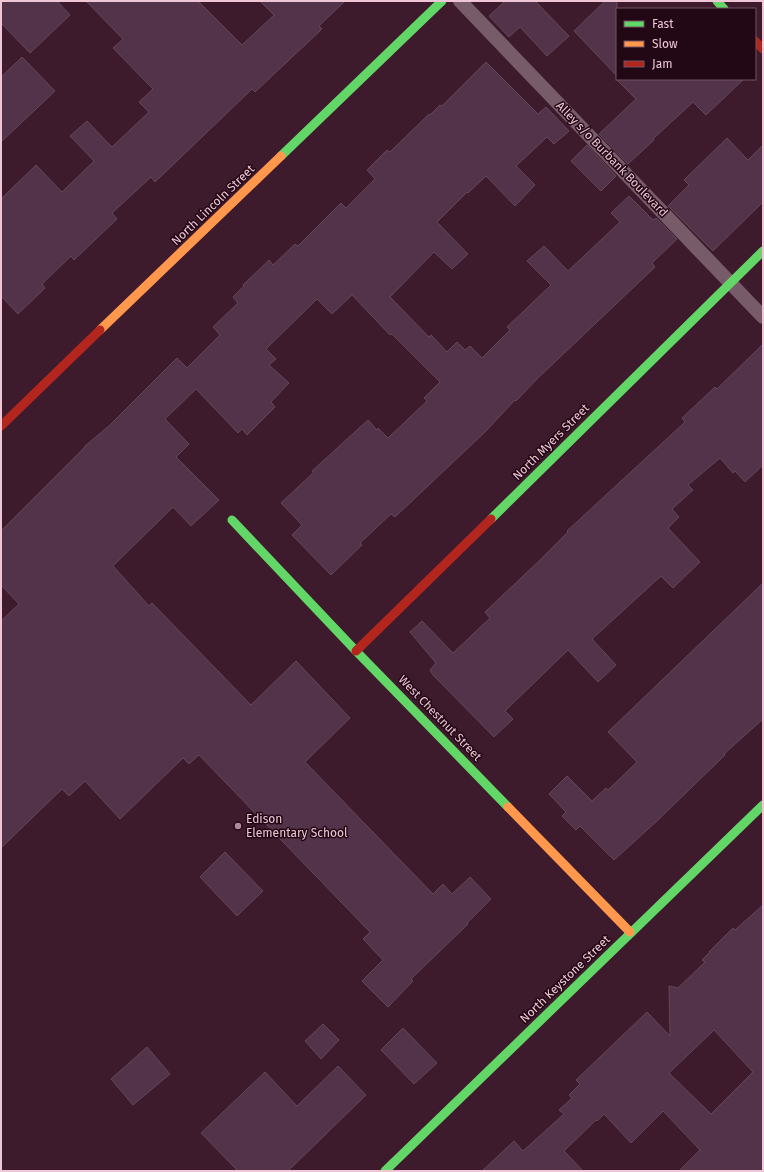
<svg xmlns="http://www.w3.org/2000/svg" width="764" height="1172" font-family="'Fira Sans',sans-serif">
	<rect width="100%" height="100%" fill="#3d1a2c"/>
	<path fill="#533349" stroke="#624859" fill-rule="evenodd" d="M 1,1 L 57,1 L 70,15 L 30,53 L 1,23 Z
		M 86,1 L 198,1 L 242,45 L 274,15 L 260,1 L 345,1 L 319,26 L 322,29 L 255,92 L 252,89 L 155,182 L 151,177 L 112,213 L 117,219 L 74,260 L 71,256 L 42,284 L 45,288 L 18,314 L 1,296 L 1,199 L 36,165 L 62,192 L 94,161 L 70,136 L 87,121 L 112,147 L 149,112 L 139,102 L 153,89 L 113,48 L 123,39 Z
		M 505,1 L 535,1 L 569,36 L 547,56 L 520,27 L 509,37 L 489,16 Z
		M 605,1 L 617,1 L 617,76 L 574,31 Z
		M 22,57 L 55,91 L 1,142 L 1,77 Z
		M 486,62 L 538,114 L 546,107 L 569,131 L 554,144 L 547,137 L 516,166 L 535,185 L 515,206 L 486,176 L 468,193 L 467,192 L 437,222 L 468,254 L 452,269 L 434,252 L 390,297 L 429,337 L 431,335 L 447,352 L 457,342 L 465,350 L 470,346 L 482,358 L 510,330 L 507,327 L 551,285 L 527,261 L 544,246 L 568,271 L 620,222 L 611,213 L 629,196 L 653,220 L 656,218 L 677,239 L 652,263 L 655,267 L 537,379 L 516,401 L 515,400 L 485,432 L 395,517 L 391,514 L 360,543 L 362,545 L 331,575 L 292,535 L 302,525 L 281,503 L 314,472 L 312,471 L 368,420 L 377,430 L 378,428 L 388,438 L 427,401 L 424,398 L 440,382 L 392,334 L 390,335 L 352,295 L 332,314 L 317,299 L 266,349 L 276,359 L 269,365 L 289,383 L 271,402 L 275,407 L 247,435 L 242,429 L 238,433 L 196,389 L 165,419 L 189,444 L 176,457 L 219,500 L 191,526 L 173,507 L 113,566 L 149,606 L 152,603 L 251,705 L 296,661 L 350,718 L 305,762 L 433,894 L 443,884 L 452,894 L 470,877 L 491,899 L 467,923 L 468,924 L 411,979 L 413,981 L 388,1007 L 362,981 L 383,960 L 363,939 L 370,932 L 199,755 L 189,764 L 183,758 L 120,819 L 85,781 L 69,796 L 62,789 L 1,848 L 1,621 L 19,604 L 1,585 L 1,531 L 85,447 L 85,446 L 110,425 L 177,358 L 187,368 L 220,335 L 213,327 L 238,303 L 233,297 L 244,286 L 243,285 L 269,260 L 273,265 L 295,244 L 298,246 L 341,203 L 346,208 L 375,179 L 367,170 L 387,150 L 390,152 L 429,114 L 430,115 L 440,105 L 442,106 Z
		M 616,79 L 744,79 L 706,115 L 693,102 L 653,139 L 654,140 L 628,164 L 599,134 L 636,99 Z
		M 727,138 L 748,160 L 763,145 L 763,202 L 713,251 L 668,206 L 689,185 L 684,180 Z
		M 587,145 L 616,176 L 601,191 L 571,161 Z
		M 763,344 L 763,465 L 745,482 L 735,471 L 733,473 L 720,458 L 688,485 L 693,490 L 672,509 L 679,517 L 668,528 L 700,562 L 673,588 L 661,576 L 592,639 L 616,665 L 598,682 L 568,650 L 505,711 L 513,719 L 494,737 L 433,675 L 430,670 L 436,663 L 410,632 L 422,621 L 453,653 L 490,618 L 485,612 L 540,560 L 568,532 L 567,531 L 685,422 L 682,418 L 715,387 L 717,389 Z
		M 763,583 L 763,719 L 724,754 L 725,755 L 658,820 L 614,860 L 580,826 L 576,830 L 562,816 L 566,812 L 549,794 L 567,776 L 592,801 L 606,788 L 608,790 L 637,762 L 608,732 Z
		M 225,852 L 263,891 L 237,916 L 200,877 Z
		M 763,905 L 763,1171 L 679,1171 L 700,1150 L 663,1111 L 631,1143 L 604,1114 L 597,1121 L 596,1120 L 564,1151 L 583,1171 L 482,1171 L 514,1141 L 523,1151 L 564,1114 L 559,1110 L 572,1098 L 569,1095 L 580,1084 L 576,1080 L 647,1012 L 670,1036 L 669,986 L 678,988 L 705,962 L 702,960 L 710,952 L 709,952 L 733,928 L 735,930 ZM 714,1030 L 753,1072 L 711,1114 L 669,1073 Z
		M 323,1024 L 339,1040 L 321,1059 L 305,1041 Z
		M 403,1028 L 437,1063 L 414,1084 L 381,1050 Z
		M 147,1047 L 170,1074 L 133,1105 L 111,1079 Z
		M 338,1066 L 366,1095 L 288,1171 L 238,1171 L 201,1133 L 265,1072 L 297,1106 Z"/>
	<g fill="none" stroke-linecap="round" stroke-linejoin="round">
		<path stroke="#775b68" stroke-width="14" d="M 460,1 L 763,317"/>
		<path stroke="#63d668" stroke-width="9" d="M 717,1 L 724,9
			M 281,156 L 442,1
			M 491,519 L 763,251
			M 232,520 L 356,651 L 508,807
			M 385,1171 L 763,805"/>
		<path stroke="#ff974d" stroke-width="9" d="M 100,330 L 281,156
			M 508,807 L 630,932"/>
		<path stroke="#b3261e" stroke-width="9" d="M 755,41 L 763,49
			M 1,426 L 100,330
			M 356,651 L 491,519"/>
	</g>
	<circle fill="#b08a9a" stroke="#220714" stroke-width="1.5" cx="238" cy="826" r="4"/>
	<g text-anchor="middle" stroke-width="3" stroke-linejoin="round" paint-order="stroke">
		<g font-size="12" fill="#eec6d5" stroke="#220714">
			<text transform="translate(612 159) rotate(46)" y="4">Alley s/o Burbank Boulevard</text>
			<text transform="translate(213 205) rotate(-44)" y="4">North Lincoln Street</text>
			<text transform="translate(551 442) rotate(-45)" y="4">North Myers Street</text>
			<text transform="translate(440 718) rotate(46)" y="4">West Chestnut Street</text>
			<text transform="translate(565 979) rotate(-44)" y="4">North Keystone Street</text>
		</g>
		<g font-size="12" fill="#eec6d5" stroke="#220714" text-anchor="start">
			<text x="246" y="823">Edison<tspan x="246" dy="14">Elementary School</tspan></text>
		</g>
	</g>
	<rect width="764" height="1172" fill="none" stroke="#eec6d5" stroke-width="4"/>
	<rect x="616" y="8" width="140" height="72" fill="#220714" stroke="#745361"/>
	<rect x="624" y="21" width="20" height="6" fill="#63d668" stroke="#745361"/>
	<text x="652" y="28" font-size="12" fill="#eec6d5">Fast</text>
	<rect x="624" y="41" width="20" height="6" fill="#ff974d" stroke="#745361"/>
	<text x="652" y="48" font-size="12" fill="#eec6d5">Slow</text>
	<rect x="624" y="61" width="20" height="6" fill="#b3261e" stroke="#745361"/>
	<text x="652" y="68" font-size="12" fill="#eec6d5">Jam</text>
</svg>
